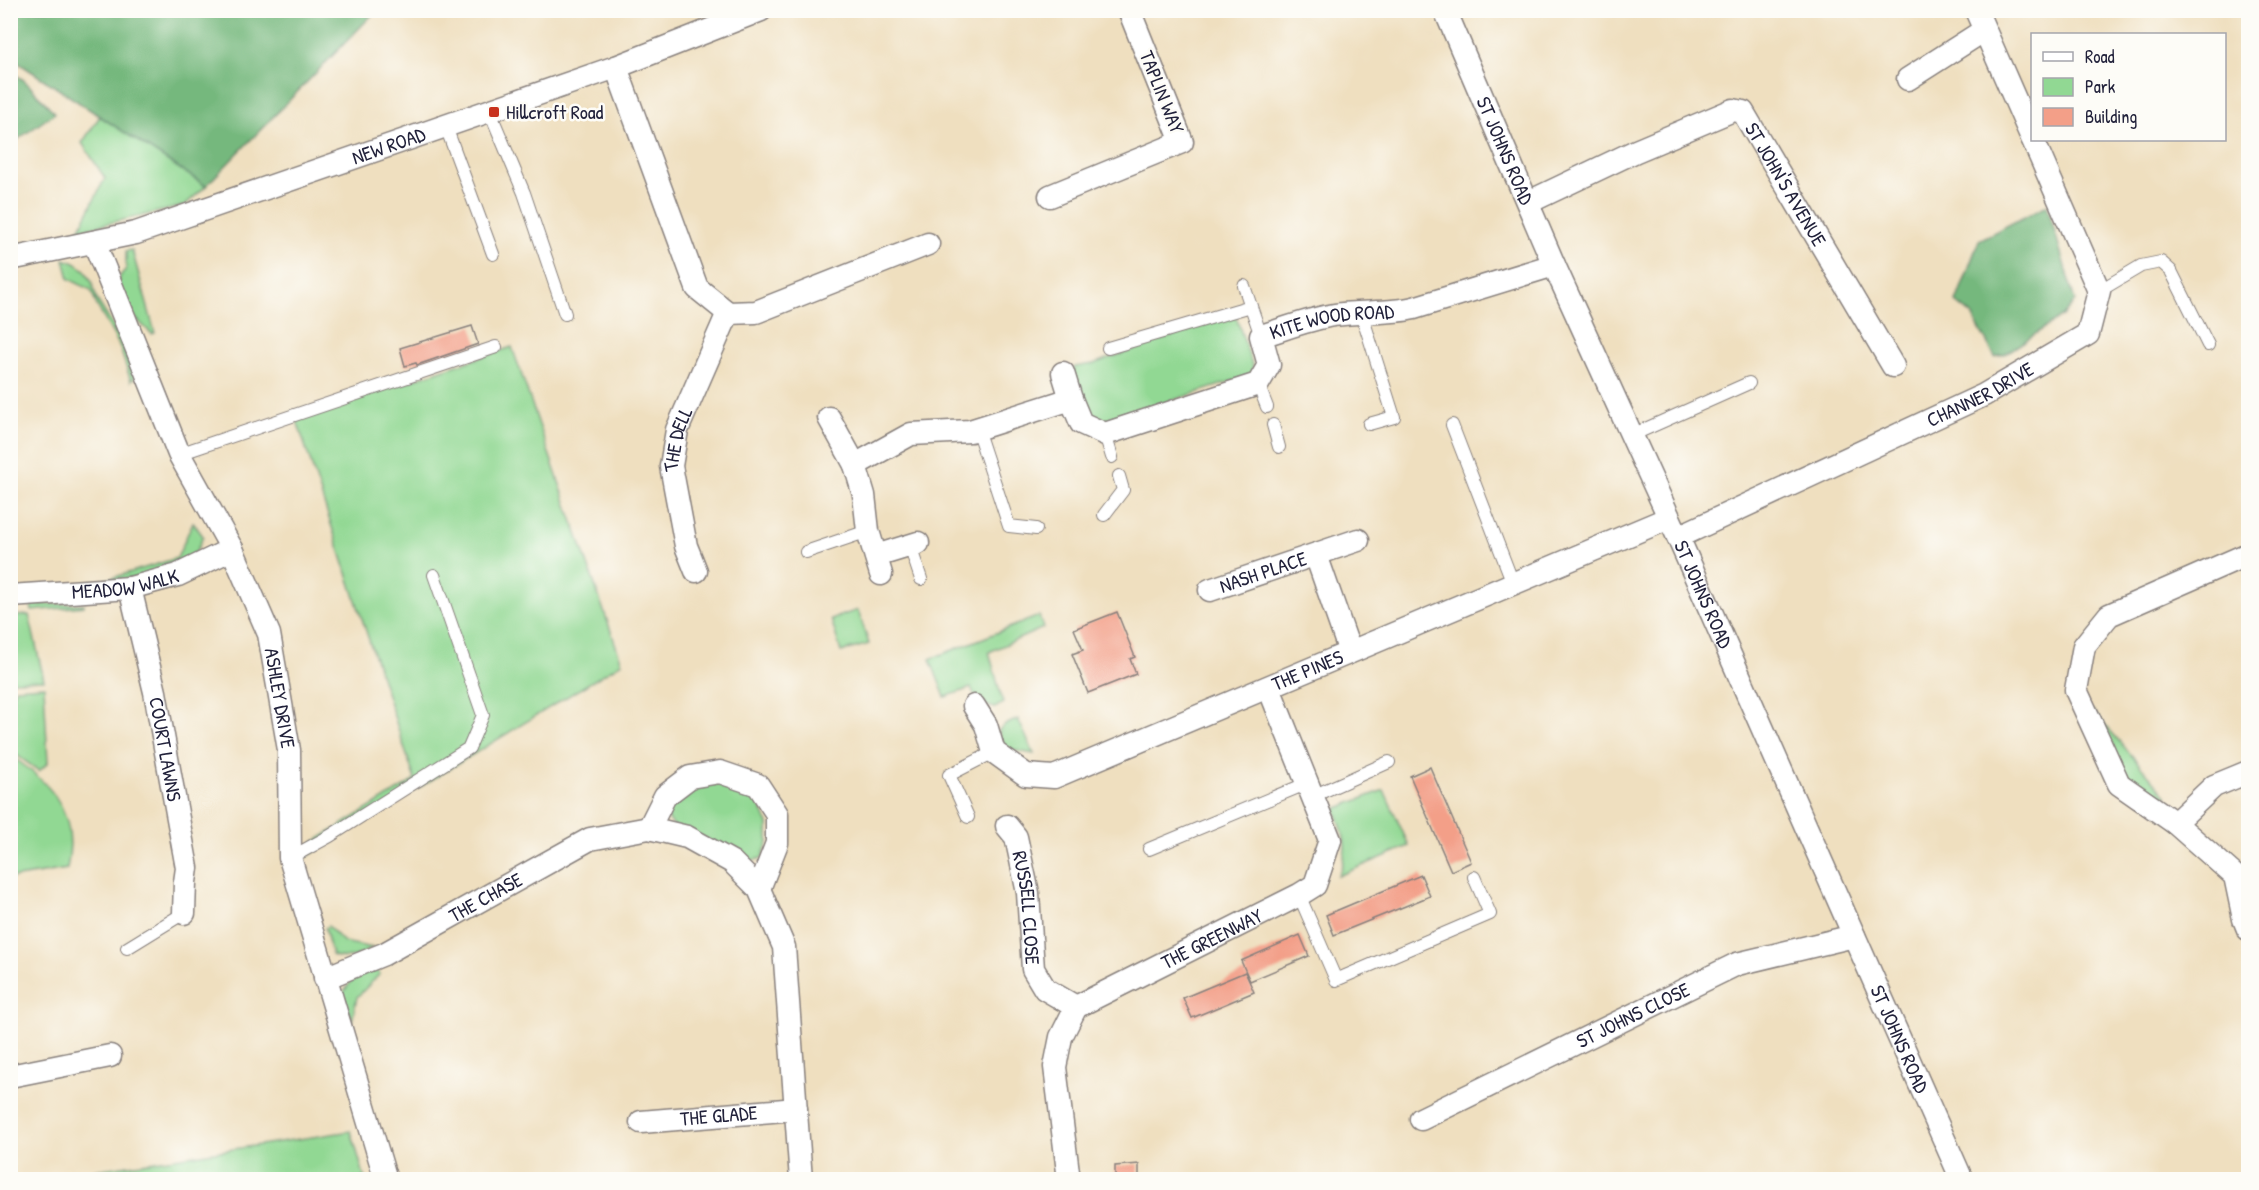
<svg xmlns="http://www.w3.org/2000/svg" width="2259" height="1190" font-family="'Patrick Hand',sans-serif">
	<rect width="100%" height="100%" fill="#fdfcf7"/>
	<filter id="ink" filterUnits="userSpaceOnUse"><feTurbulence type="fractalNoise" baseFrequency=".0167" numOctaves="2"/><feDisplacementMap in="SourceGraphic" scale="12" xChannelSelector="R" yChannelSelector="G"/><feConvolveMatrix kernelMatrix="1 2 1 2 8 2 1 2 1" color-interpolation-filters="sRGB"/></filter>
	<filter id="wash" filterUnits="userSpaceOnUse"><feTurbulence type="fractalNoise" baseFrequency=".008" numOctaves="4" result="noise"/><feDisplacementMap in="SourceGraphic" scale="24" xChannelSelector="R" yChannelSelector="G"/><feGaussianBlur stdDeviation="1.35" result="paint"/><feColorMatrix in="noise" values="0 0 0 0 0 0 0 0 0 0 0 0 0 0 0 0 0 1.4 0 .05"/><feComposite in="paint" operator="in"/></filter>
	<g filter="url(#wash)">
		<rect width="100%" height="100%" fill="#efdfbf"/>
		<path fill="#91d893" stroke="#5a7d67" stroke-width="1.5" d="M 100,116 L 206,186 L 184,206 L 79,230 L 105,178 L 82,143 Z
			M 132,250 L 155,333 L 152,334 L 135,318 L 118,286 L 120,276 L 126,269 L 126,251 Z
			M 64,259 L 75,263 L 85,270 L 92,282 L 97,300 L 122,340 L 135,377 L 131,381 L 119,345 L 96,304 L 91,290 L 69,279 Z
			M 1235,314 L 1253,367 L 1252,375 L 1105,422 L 1092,421 L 1070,373 L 1075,367 L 1093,364 Z
			M 512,347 L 622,663 L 306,857 L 304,848 L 415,780 L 296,418 Z
			M 193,522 L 203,536 L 197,550 L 189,560 L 151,576 L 102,581 L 177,558 Z
			M 31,604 L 84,604 L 84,606 L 32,611 Z
			M 858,610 L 869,644 L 841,652 L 831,619 Z
			M 29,615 L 44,680 L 12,681 L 13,616 Z
			M 1039,616 L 1043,628 L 989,652 L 1003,703 L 995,708 C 982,705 977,700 971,688 L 945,697 L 930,659 Z
			M 44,686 L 48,763 L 39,771 L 11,751 L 11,707 L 15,688 Z
			M 2093,711 L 2167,796 L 2147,796 L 2121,775 Z
			M 1018,719 L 1034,754 L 1001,748 L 999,730 L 1005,725 Z
			M 11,756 C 53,784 79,815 67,869 L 11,878 Z
			M 709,780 L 747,790 L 760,806 L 768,824 L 768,842 L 762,858 L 746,862 L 676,828 C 667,819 664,813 668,801 Z
			M 1384,790 L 1409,846 L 1338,876 C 1350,848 1345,837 1335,809 Z
			M 328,926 L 344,942 L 373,948 C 359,955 348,962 332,955 L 325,928 Z
			M 376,968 L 380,974 L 357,997 L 352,1021 L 343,993 C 351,979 361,972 376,968 Z
			M 351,1131 L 365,1179 L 37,1179 Z"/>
		<path fill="#74b87d" stroke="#4b6d5c" stroke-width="1.5" d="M 10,11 L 11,10 L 376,11 L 206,186 L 11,58 Z
			M 11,72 L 24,80 L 55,113 L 11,144 Z
			M 2047,205 L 2075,301 L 2063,316 L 2005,354 L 1995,357 L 1972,315 L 1956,302 L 1979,240 Z"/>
		<g id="blocks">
			<path fill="#f39f88" d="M 472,326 L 478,344 L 417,365 L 416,363 L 405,366 L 400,348 Z
				M 1117,612 L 1135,657 L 1130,659 L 1136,674 L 1088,693 L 1072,654 L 1083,650 L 1074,629 Z
				M 1430,767 L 1471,862 L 1451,871 L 1410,776 Z
				M 1421,875 L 1430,896 L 1334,935 L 1326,915 Z
				M 1300,935 L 1309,956 L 1250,981 L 1241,961 Z
				M 1245,972 L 1254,992 L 1192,1018 L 1183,998 Z
				M 1139,1164 L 1139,1179 L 1115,1179 L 1115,1166 Z"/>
		</g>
	</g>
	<g filter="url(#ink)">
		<use href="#blocks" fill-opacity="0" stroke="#88807d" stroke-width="1.5"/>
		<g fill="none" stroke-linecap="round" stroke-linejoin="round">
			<g stroke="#88807d" stroke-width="14">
				<path id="service" d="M 490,112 L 524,193 L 565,314
					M 446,127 L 493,254
					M 1244,286 L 1261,336
					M 2099,291 L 2141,266 L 2161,262 L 2171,271 L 2208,345
					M 1361,312 L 1394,417 L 1369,424
					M 1108,348 L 1251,306
					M 1258,384 L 1267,407
					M 1273,425 L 1279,447
					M 1452,425 L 1513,583
					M 977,429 L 1009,526 L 1036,529
					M 1105,434 L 1112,457
					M 1632,435 L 1749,383
					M 179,454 L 496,347
					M 1104,515 L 1123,490 L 1119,476
					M 910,546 L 921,579
					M 806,552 L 868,531
					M 1313,796 L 1389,762
					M 968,817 L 949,775 L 994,752
					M 1149,849 L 1308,783
					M 290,858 L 330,836 L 469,748 L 483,715 L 434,575
					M 1299,895 L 1336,980 L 1490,914 L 1474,877
					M 127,948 L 184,913"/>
			</g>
			<g stroke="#88807d" stroke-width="25">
				<g id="minor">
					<path id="s1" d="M 1445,10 L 1554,265 L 1678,537 L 1962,1180"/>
					<path d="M 1976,10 L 2032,138"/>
					<path d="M 616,67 L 697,288 L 728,313 L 756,312 L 928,244"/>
					<path d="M 1908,79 L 1983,31"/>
					<path d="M 1050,196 L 1182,142 L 1129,10"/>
					<path id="s2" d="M 1529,202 L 1636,151 L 1733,110 L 1743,112 L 1893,366"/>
					<path id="s3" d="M 94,242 L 179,454 L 232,549 L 269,634 L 289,750 L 290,858 L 386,1180"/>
					<path id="s4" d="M 10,259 L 136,233 L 616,67 L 761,10"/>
					<path d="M 1063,373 L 1071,399"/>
					<path d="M 829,418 L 855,465"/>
					<path id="s5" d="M 1678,537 L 1984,395 L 2088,334 L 2099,291 L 2033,140"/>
					<path d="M 2248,554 L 2109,615 L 2084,646 L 2076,690 L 2119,784 L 2175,823 L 2235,876 L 2244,919 L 2248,929"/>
					<path d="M 1316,555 L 1350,652"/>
					<path d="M 876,556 L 918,543"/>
					<path id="s6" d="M 696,571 L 686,546 L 671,466 L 677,430 L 728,313"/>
					<path id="s7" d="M 881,574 L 868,531 L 864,495 L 855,465 L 911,434 L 970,431 L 1071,399 L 1081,423 L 1105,434 L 1258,384 L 1269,365 L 1261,336 C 1284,329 1309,319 1334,315 C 1361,311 1388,314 1414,308 L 1554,265"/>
					<path id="s8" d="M 130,588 L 155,692 L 187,868 L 185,882 L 184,913"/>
					<path id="s9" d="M 1210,590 L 1358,540"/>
					<path id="s10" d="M 10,596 L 130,588 L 178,575 L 232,549"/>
					<path id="s11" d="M 974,706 L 986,725 L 994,752 L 1026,775 L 1054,777 L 1669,518"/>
					<path d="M 2175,823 L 2214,786 L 2248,772"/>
					<path id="s12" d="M 1007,826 L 1016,837 L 1028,893 L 1033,969 L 1045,989 L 1076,1007"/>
					<path d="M 649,828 L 665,796 L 690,777 L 720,772 L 758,785 L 777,814 L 777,843 L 759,889"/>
					<path id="s13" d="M 325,978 L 384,954 L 590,839 L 649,828 L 687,837 L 732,862 L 759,889 L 784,947 L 801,1180"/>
					<path d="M 10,1076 L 110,1056"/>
					<path id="s14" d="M 1421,1119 L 1737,964 L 1854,936"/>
					<path id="s15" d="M 641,1122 L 796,1109"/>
					<path id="s16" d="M 1069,1180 L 1055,1067 L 1061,1037 L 1076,1007 L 1299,895 L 1315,885 L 1330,840 L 1269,688"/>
				</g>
			</g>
			<use href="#service" stroke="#fff" stroke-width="12"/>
			<use href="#minor" stroke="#fff" stroke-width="22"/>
		</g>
	</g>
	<rect fill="#c8321e" stroke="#fdfcf7" stroke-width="2" x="488" y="106" width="12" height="12" rx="3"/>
	<g text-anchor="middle" stroke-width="5" stroke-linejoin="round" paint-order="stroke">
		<g font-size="20" fill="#22223b" stroke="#fdfcf7">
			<text transform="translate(1162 92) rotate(68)" y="7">TAPLIN WAY</text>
			<text dy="7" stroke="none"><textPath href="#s4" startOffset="396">NEW ROAD</textPath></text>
			<text dy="7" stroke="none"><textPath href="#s1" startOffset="153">ST JOHNS ROAD</textPath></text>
			<text dy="7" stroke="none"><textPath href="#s2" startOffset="318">ST JOHN'S AVENUE</textPath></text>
			<text dy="7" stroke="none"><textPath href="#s7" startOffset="680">KITE WOOD ROAD</textPath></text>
			<text dy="7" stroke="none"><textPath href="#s5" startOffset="334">CHANNER DRIVE</textPath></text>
			<text dy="7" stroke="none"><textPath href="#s6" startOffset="136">THE DELL</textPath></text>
			<text dy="7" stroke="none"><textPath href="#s9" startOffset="56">NASH PLACE</textPath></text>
			<text dy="7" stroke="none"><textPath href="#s10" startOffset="116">MEADOW WALK</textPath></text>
			<text dy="7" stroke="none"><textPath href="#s1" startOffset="639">ST JOHNS ROAD</textPath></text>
			<text dy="7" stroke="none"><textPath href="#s11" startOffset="393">THE PINES</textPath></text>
			<text dy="7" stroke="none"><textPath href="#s3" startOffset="495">ASHLEY DRIVE</textPath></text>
			<text dy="7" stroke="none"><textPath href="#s8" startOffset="165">COURT LAWNS</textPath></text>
			<text dy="7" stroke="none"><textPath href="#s13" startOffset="180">THE CHASE</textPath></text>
			<text dy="7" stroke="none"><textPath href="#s12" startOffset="86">RUSSELL CLOSE</textPath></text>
			<text dy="7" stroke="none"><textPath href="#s16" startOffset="330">THE GREENWAY</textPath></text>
			<text dy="7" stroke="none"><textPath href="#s14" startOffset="236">ST JOHNS CLOSE</textPath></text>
			<text dy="7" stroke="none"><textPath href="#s1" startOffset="1125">ST JOHNS ROAD</textPath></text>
			<text dy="7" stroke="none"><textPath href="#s15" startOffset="78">THE GLADE</textPath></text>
		</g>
		<g font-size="20" fill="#22223b" stroke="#fdfcf7" text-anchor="start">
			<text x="506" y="119">Hillcroft Road</text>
		</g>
	</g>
	<rect width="2259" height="1190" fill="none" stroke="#fdfcf7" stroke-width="36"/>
	<rect x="2031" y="33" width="195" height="108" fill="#fdfcf7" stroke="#a5a5ac" stroke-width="1.5"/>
	<rect x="2043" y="52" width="30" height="9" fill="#ffffff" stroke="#a5a5ac" stroke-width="1.5"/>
	<text x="2085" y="63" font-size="18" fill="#22223b">Road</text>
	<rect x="2043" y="78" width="30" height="18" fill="#91d893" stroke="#a5a5ac" stroke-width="1.5"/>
	<text x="2085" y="93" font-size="18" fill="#22223b">Park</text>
	<rect x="2043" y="108" width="30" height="18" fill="#f39f88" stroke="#a5a5ac" stroke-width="1.5"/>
	<text x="2085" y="123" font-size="18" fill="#22223b">Building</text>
</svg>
